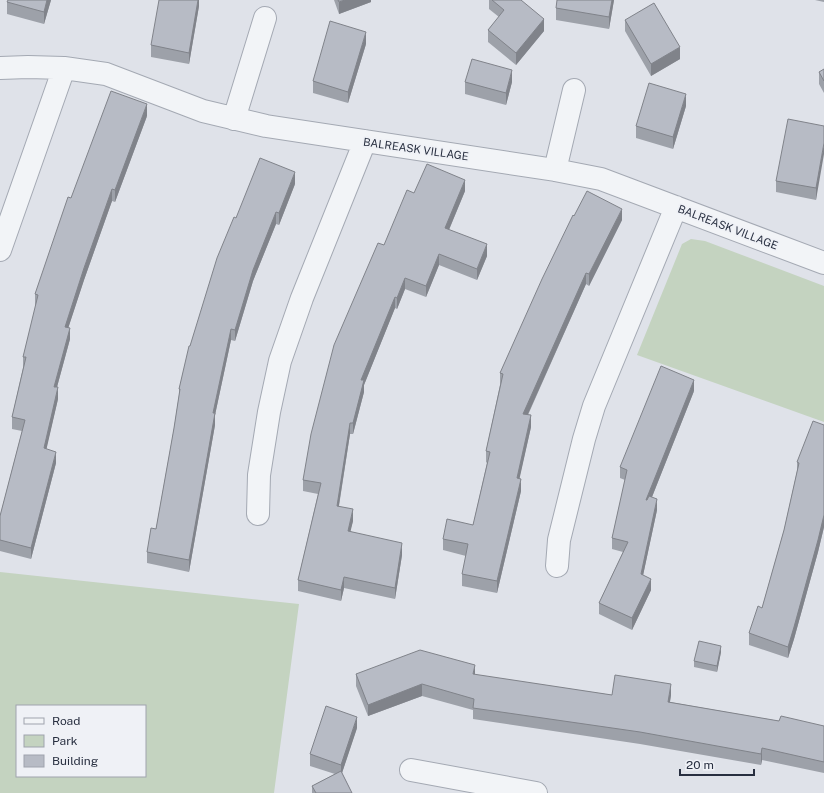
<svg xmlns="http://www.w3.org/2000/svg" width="824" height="793" font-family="'Public Sans',sans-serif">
	<rect width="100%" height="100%" fill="#dfe2e9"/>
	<path fill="#c4d3c0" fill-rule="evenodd" d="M 691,239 L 705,241 L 824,286 L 824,422 L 637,355 L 682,244 Z
		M 0,572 L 299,604 L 274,793 L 0,793 ZM 17,706 L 145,706 L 145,776 L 17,776 Z"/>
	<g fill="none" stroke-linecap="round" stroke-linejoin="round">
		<g stroke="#a4a9b3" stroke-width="24">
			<path id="minor" d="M 0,68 L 28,67 L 64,68 L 106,74 L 203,111 L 266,126 L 555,170 L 601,179 L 824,263
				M 234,119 L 265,18
				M 555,170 L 574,90
				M 0,250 L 64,68
				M 258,514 L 259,475 L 269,412 L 280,361 L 302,298 L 365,141
				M 557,566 L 559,540 L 584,439 L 594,406 L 676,207
				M 411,770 L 536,793"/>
		</g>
		<use href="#minor" stroke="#f2f4f7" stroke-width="22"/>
	</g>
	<path fill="#9da1a9" d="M 51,0 L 44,24 L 7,14 L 7,2 Z
		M 199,0 L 199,6 L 189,64 L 151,57 L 151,45 Z
		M 334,0 L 371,0 L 371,2 L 339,14 Z
		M 489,0 L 521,0 L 544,31 L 516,65 L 488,42 L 488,30 L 499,17 L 489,9 Z
		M 614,0 L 609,29 L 556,20 L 556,8 Z
		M 815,0 L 824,0 L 824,2 Z
		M 625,20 L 680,59 L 651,76 L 625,31 Z
		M 366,44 L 348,103 L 313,93 L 313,81 Z
		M 824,69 L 824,93 L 819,84 L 819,72 Z
		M 465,82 L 512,82 L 506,105 L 465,94 Z
		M 686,106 L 673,149 L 636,138 L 636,126 Z
		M 147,116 L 115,202 L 112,201 L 84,280 L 68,328 L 70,339 L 57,387 L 58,399 L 46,449 L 56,463 L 31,559 L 0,551 L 0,516 L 22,431 L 12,429 L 12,417 L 23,368 L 23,357 L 36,306 L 35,305 L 35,294 L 71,198 Z
		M 824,126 L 816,200 L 776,192 L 776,181 Z
		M 295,184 L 279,225 L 276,224 L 253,281 L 235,341 L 231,340 L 215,415 L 215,425 L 189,572 L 147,563 L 147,552 L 156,529 L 174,428 L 179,395 L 179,389 L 190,346 L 236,218 Z
		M 465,191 L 449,230 L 487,256 L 477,280 L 439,265 L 426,297 L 405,289 L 397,309 L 395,308 L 364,385 L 364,392 L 353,434 L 350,434 L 339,506 L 353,521 L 350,531 L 402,555 L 395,599 L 344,588 L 341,601 L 298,591 L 298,580 L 318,494 L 303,491 L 303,480 L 384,245 L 414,193 Z
		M 574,216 L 622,220 L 589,286 L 586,284 L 528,415 L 531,427 L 519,479 L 521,491 L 497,593 L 462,586 L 462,574 L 466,556 L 443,550 L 443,539 L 473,525 L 487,463 L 486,462 L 486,451 L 500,385 L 500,373 Z
		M 694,391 L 652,497 L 657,510 L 643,575 L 651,590 L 632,630 L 599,614 L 599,603 L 623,552 L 612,549 L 612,538 L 625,480 L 620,478 L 620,467 Z
		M 824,425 L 824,527 L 818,552 L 794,639 L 788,658 L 749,645 L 749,633 L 762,608 L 784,530 L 797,471 L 797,462 Z
		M 721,652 L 717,672 L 694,667 L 694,661 Z
		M 356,674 L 475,675 L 612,695 L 671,695 L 670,702 L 779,721 L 824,726 L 824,773 L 762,760 L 761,765 L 640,744 L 473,719 L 473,710 L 422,696 L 368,716 L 356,686 Z
		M 357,728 L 342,773 L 352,793 L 312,793 L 312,786 L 335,774 L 310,766 L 310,754 Z"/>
	<path fill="#80838a" d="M 47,0 L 51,0 L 44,24 L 44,12 Z
		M 198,0 L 199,0 L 199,6 L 189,64 L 189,53 Z
		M 345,0 L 371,0 L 371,2 L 339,14 L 339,2 Z
		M 612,0 L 614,0 L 609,29 L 609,17 Z
		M 544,19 L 544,31 L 516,65 L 516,53 Z
		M 366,32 L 366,44 L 348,103 L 348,92 Z
		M 680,47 L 680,59 L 651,76 L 651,64 Z
		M 512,70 L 512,82 L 506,105 L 506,93 Z
		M 686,94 L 686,106 L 673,149 L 673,137 Z
		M 147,104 L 147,116 L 115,202 L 115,190 Z
		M 824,143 L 824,154 L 816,200 L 816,188 Z
		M 295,172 L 295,184 L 279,225 L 279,213 Z
		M 465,180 L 465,191 L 445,239 L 445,228 Z
		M 112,189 L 112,201 L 84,280 L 65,338 L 65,327 L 84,268 Z
		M 622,209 L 622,220 L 589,286 L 589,274 Z
		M 276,212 L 276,224 L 253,281 L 235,341 L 235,330 L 253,270 Z
		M 487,244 L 487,256 L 477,280 L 477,269 Z
		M 439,254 L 439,265 L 426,297 L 426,286 Z
		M 586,273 L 586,284 L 523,425 L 523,414 Z
		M 405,278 L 405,289 L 397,309 L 397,298 Z
		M 395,297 L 395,308 L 364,385 L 364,392 L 353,434 L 353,423 L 361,380 Z
		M 70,328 L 70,339 L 54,398 L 54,387 Z
		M 231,329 L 231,340 L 215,415 L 215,425 L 189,572 L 189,560 L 213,413 Z
		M 694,380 L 694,391 L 646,512 L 646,500 Z
		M 58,387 L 58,399 L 44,460 L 44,448 Z
		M 531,415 L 531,427 L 517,490 L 517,478 Z
		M 350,423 L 350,434 L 337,517 L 337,506 Z
		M 56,452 L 56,463 L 31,559 L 31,548 Z
		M 521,479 L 521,491 L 497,593 L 497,581 Z
		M 657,499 L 657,510 L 641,585 L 641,574 Z
		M 353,509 L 353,521 L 348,542 L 348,531 Z
		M 824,515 L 824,527 L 818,552 L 794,639 L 788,658 L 788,647 Z
		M 402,543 L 402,555 L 395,599 L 395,588 Z
		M 344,577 L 344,588 L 341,601 L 341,590 Z
		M 651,579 L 651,590 L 632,630 L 632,618 Z
		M 721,646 L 721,652 L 717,672 L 717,666 Z
		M 475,665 L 475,677 L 473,674 Z
		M 422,684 L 422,696 L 368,716 L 368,705 Z
		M 671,684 L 671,695 L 668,713 L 668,702 Z
		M 357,717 L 357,728 L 341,776 L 341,765 Z
		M 762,748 L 762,760 L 761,765 L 761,754 Z"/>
	<path fill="#b7bbc5" stroke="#80838a" d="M 8,0 L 47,0 L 44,12 L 7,2 Z
		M 159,0 L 198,0 L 189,53 L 151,45 Z
		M 338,0 L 345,0 L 339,2 Z
		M 492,0 L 521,0 L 544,19 L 516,53 L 488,30 L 504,10 Z
		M 557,0 L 612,0 L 609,17 L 556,8 Z
		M 654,3 L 680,47 L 651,64 L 625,20 Z
		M 330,21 L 366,32 L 348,92 L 313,81 Z
		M 472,59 L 512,70 L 506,93 L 465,82 Z
		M 824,69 L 824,81 L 819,72 Z
		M 649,83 L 686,94 L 673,137 L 636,126 Z
		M 111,91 L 147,104 L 115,190 L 112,189 L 84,268 L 65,327 L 70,328 L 54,387 L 58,387 L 44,448 L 56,452 L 31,548 L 0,540 L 0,516 L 25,420 L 12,417 L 26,357 L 23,357 L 38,295 L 35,294 L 68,197 L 71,198 Z
		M 788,119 L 824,126 L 824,143 L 816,188 L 776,181 Z
		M 260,158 L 295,172 L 279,213 L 276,212 L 253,270 L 235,330 L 231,329 L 213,413 L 215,413 L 189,560 L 147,552 L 151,528 L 156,529 L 174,428 L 180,389 L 179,389 L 189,346 L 190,346 L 217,258 L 234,217 L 236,218 Z
		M 427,164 L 465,180 L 445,228 L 487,244 L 477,269 L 439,254 L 426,286 L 405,278 L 397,298 L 395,297 L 361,380 L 364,380 L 353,423 L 350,423 L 337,506 L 353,509 L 348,531 L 402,543 L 395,588 L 344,577 L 341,590 L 298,580 L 321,483 L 303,480 L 311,434 L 334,345 L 378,243 L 384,245 L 407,190 L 414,193 Z
		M 587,191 L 622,209 L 589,274 L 586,273 L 523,414 L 531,415 L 517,478 L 521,479 L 497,581 L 462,574 L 468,544 L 443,539 L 447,519 L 473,525 L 490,452 L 486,451 L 503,374 L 500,373 L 542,279 L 573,215 L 574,216 Z
		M 661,366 L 694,380 L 646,500 L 647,500 L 649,496 L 657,499 L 641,574 L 651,579 L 632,618 L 599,603 L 628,542 L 612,538 L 627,470 L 620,467 Z
		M 813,421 L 824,425 L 824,515 L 818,540 L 794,627 L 788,647 L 749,633 L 758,606 L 762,608 L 784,530 L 799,463 L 797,462 Z
		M 699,641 L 721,646 L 717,666 L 694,661 Z
		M 420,650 L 475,665 L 473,674 L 612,695 L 615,675 L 671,684 L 668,702 L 779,721 L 781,716 L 824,726 L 824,762 L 762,748 L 761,754 L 640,732 L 473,708 L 474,699 L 422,684 L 368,705 L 356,674 Z
		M 326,706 L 357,717 L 341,765 L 310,754 Z
		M 341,771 L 352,793 L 316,793 L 312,786 Z"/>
	<g text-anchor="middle" stroke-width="3.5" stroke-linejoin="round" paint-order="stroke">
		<g font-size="11" fill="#282f40" stroke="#eff1f6">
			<text transform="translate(416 149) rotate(8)" y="4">BALREASK VILLAGE</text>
			<text transform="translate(728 227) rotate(21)" y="4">BALREASK VILLAGE</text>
		</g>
	</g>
	<rect x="16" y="705" width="130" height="72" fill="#eff1f6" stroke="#9fa3ad"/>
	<rect x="24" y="718" width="20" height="6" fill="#f2f4f7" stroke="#9fa3ad"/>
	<text x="52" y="725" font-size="12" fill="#282f40">Road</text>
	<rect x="24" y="735" width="20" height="12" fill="#c4d3c0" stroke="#9fa3ad"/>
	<text x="52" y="745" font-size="12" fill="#282f40">Park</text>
	<rect x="24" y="755" width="20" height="12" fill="#b7bbc5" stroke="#9fa3ad"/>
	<text x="52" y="765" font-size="12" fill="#282f40">Building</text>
	<path d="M680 769v6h74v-6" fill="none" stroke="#282f40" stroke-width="2"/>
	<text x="686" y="769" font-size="12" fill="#282f40" stroke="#eff1f6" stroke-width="3" paint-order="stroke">20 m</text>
</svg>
